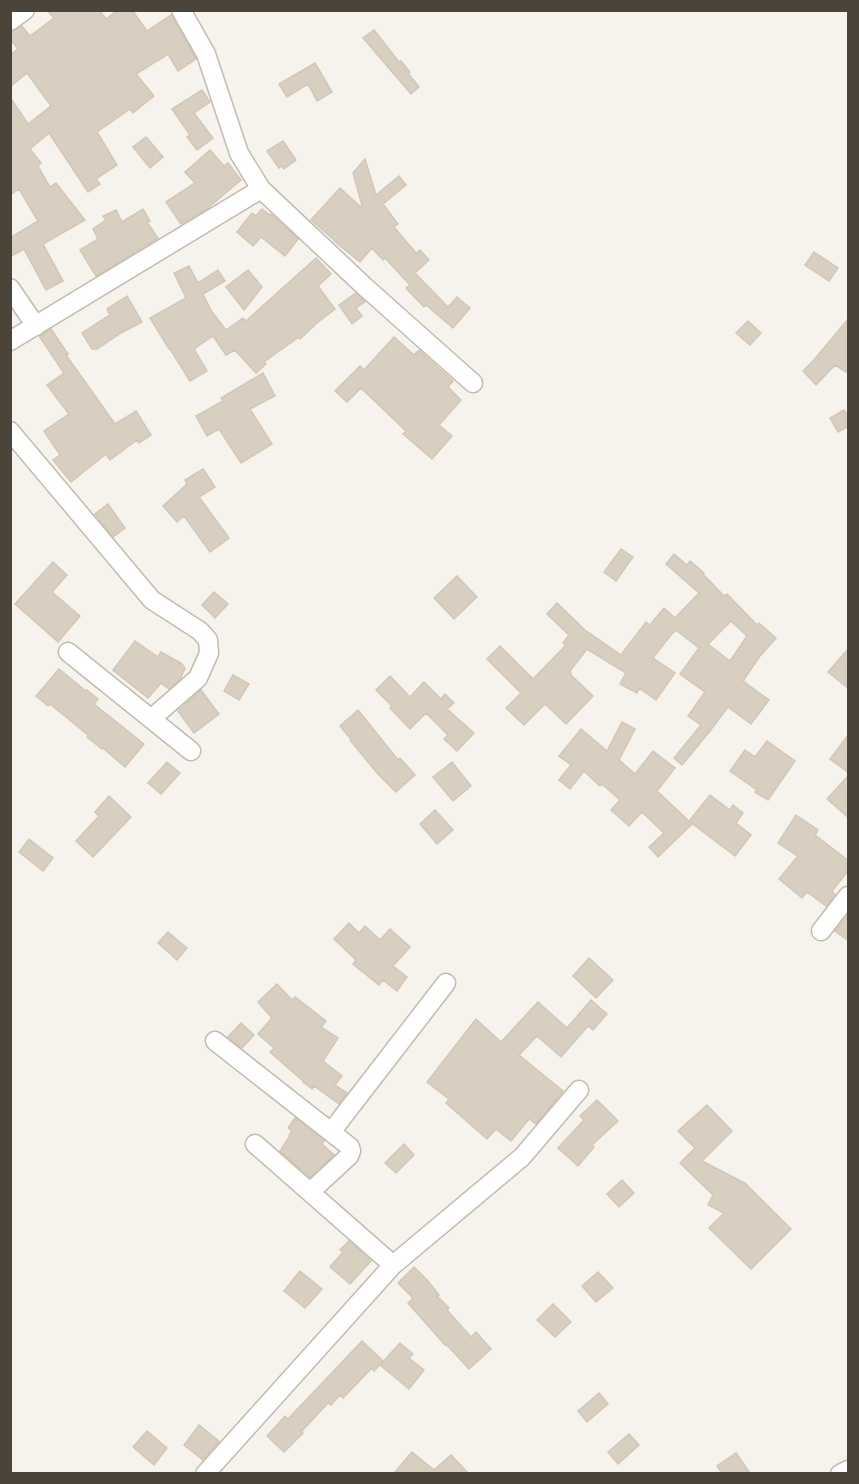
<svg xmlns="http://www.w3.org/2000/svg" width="859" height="1484" font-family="'DejaVu Sans',sans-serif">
	<rect width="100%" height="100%" fill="#f6f3ec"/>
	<path fill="#d8cfc1" stroke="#d3c7b4" stroke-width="1.5" fill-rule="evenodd" d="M 47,10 L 99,10 L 106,19 L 118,10 L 132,10 L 147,31 L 171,15 L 196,59 L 178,71 L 168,54 L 136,74 L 154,96 L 133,113 L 130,109 L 97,132 L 117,165 L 96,179 L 100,184 L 88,192 L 49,133 L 30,149 L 41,163 L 38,166 L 50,187 L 56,183 L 85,220 L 43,244 L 63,281 L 46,290 L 24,249 L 10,257 L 10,238 L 38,221 L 19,189 L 10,195 L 10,97 L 28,124 L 51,106 L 27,73 L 10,87 L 10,55 L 18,49 L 10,39 L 10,32 L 22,26 L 30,36 L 54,18 Z
		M 374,30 L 399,62 L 401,61 L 410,72 L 408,73 L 419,87 L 411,94 L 363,38 Z
		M 315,63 L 332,92 L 317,101 L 308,84 L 287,97 L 279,84 Z
		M 202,90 L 210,102 L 194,113 L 213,138 L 197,150 L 187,137 L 190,135 L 172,109 Z
		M 146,137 L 163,157 L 150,168 L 133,147 Z
		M 283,141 L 296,160 L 284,169 L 282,166 L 279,168 L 267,151 Z
		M 210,150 L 224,166 L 228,163 L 241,180 L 208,208 L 181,224 L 166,202 L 195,183 L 185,172 Z
		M 365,159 L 376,195 L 399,176 L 406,185 L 383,204 L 398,224 L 394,227 L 416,253 L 420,250 L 429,260 L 415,273 L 448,307 L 457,297 L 470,308 L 453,328 L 426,305 L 424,307 L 406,288 L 410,285 L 385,258 L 383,260 L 372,248 L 360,262 L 334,241 L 334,240 L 311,220 L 340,188 L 363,209 L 353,173 Z
		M 143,209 L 150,221 L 147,222 L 158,238 L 96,276 L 80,250 L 98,239 L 93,229 L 106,220 L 103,216 L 116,210 L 122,222 Z
		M 262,209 L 270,215 L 271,214 L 298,239 L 285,256 L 261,237 L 253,246 L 237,232 L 252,213 L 256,216 Z
		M 814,252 L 838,268 L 829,281 L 805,265 Z
		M 316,258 L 331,274 L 318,286 L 335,309 L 317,323 L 300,339 L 299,337 L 264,362 L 266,364 L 256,373 L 235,350 L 226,355 L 213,336 L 194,349 L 207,371 L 190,381 L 170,349 L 169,349 L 150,318 L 186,298 L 174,273 L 189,266 L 198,283 L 218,270 L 225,281 L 203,294 L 212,312 L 226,330 L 243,318 L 246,321 Z
		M 248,270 L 262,287 L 244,310 L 226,287 Z
		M 356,293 L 365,302 L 356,308 L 362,316 L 352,324 L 339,305 Z
		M 127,296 L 142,322 L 121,333 L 97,349 L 92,349 L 82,333 L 110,315 L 107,309 Z
		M 849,318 L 849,374 L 835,365 L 816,385 L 803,371 L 813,361 Z
		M 748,321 L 761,333 L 750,345 L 736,333 Z
		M 51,329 L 68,354 L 66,355 L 115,424 L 136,411 L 151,435 L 139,443 L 137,440 L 110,460 L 106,454 L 71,482 L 53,460 L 60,455 L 44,431 L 69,414 L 47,385 L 64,373 L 39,336 Z
		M 394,337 L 414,355 L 419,350 L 453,381 L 448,387 L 461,400 L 439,425 L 452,436 L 432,459 L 403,434 L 406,431 L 361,388 L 347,402 L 335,391 L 360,366 L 364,370 Z
		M 263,373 L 275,396 L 250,409 L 272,444 L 241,463 L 219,429 L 207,436 L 196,416 L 223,401 L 221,398 Z
		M 844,410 L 849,417 L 849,426 L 838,432 L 830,418 Z
		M 203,469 L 215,487 L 199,497 L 229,538 L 210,552 L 184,516 L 177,522 L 163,506 L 187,484 L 185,480 Z
		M 108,504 L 125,528 L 113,537 L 95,514 Z
		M 621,549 L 633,557 L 616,581 L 604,572 Z
		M 674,554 L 687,565 L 690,561 L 704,573 L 703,574 L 724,596 L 727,594 L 757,625 L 759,623 L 776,638 L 760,656 L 743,681 L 769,700 L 751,724 L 728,707 L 710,731 L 682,765 L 674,758 L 701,725 L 688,716 L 705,692 L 680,674 L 699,648 L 676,630 L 670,636 L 653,658 L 675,673 L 656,700 L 639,688 L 637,693 L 620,684 L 626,673 L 587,649 L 570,671 L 571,673 L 570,674 L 593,696 L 566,724 L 545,704 L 524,725 L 506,708 L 521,693 L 487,659 L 500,646 L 533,679 L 566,645 L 563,643 L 569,635 L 547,614 L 557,603 L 585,630 L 621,655 L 646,622 L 650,625 L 664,608 L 675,618 L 699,593 L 666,564 ZM 731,621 L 747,636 L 730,661 L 708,644 Z
		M 53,562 L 67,575 L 52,592 L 80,616 L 58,642 L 15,604 Z
		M 457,576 L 477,597 L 454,619 L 434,598 Z
		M 214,592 L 228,604 L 215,618 L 202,605 Z
		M 135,641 L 158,657 L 161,652 L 181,663 L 185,668 L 180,679 L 169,689 L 161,683 L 148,698 L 113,670 Z
		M 849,648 L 849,689 L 828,672 Z
		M 59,669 L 86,691 L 87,690 L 98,699 L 94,704 L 144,744 L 125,767 L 103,748 L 102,749 L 87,737 L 88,735 L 50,704 L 48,706 L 36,696 Z
		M 233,675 L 249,684 L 239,700 L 224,691 Z
		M 390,676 L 410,697 L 424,682 L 441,699 L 445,694 L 454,703 L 447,709 L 474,733 L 457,751 L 444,739 L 448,735 L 426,713 L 410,729 L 390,708 L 392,706 L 376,690 Z
		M 201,690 L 219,714 L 194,733 L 178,711 Z
		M 358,710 L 398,760 L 400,758 L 415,775 L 396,792 L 377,773 L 350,740 L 351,739 L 340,726 Z
		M 622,722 L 635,729 L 619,760 L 635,774 L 653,751 L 675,768 L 657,791 L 692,824 L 658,857 L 649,847 L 664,833 L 642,812 L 629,826 L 611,810 L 620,800 L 602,784 L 600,786 L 584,771 L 570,789 L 559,780 L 571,765 L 559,756 L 581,729 L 607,751 Z
		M 849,734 L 849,773 L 830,759 Z
		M 767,741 L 795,761 L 768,800 L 755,792 L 757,790 L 730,771 L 745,750 L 755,757 Z
		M 167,762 L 180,773 L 161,794 L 148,783 Z
		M 452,762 L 471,786 L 453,801 L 433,777 Z
		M 849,775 L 849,818 L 827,799 Z
		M 710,795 L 730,810 L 733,805 L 743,813 L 736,823 L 751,835 L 735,856 L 689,821 Z
		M 109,796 L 131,817 L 93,857 L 76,841 L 99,816 L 95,812 Z
		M 435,810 L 453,830 L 437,844 L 420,824 Z
		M 796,815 L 818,830 L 815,835 L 849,861 L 849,870 L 832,891 L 835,894 L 826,906 L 807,892 L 802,898 L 779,879 L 798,856 L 778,843 Z
		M 29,839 L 53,858 L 43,871 L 19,852 Z
		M 849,914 L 849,941 L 835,931 Z
		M 349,923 L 359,933 L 365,926 L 380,940 L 390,929 L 410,947 L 393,966 L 407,977 L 397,991 L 383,980 L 379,985 L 353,964 L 356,960 L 334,939 Z
		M 168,932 L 187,948 L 177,960 L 158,943 Z
		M 589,958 L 613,980 L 596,998 L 573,976 Z
		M 277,984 L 292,1000 L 295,997 L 326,1021 L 321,1027 L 338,1038 L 323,1061 L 342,1076 L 335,1085 L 347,1093 L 339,1104 L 314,1086 L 312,1089 L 303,1082 L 303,1081 L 270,1052 L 274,1048 L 258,1034 L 272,1018 L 258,1002 Z
		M 591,1000 L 607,1014 L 593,1030 L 588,1026 L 561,1057 L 537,1036 L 519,1055 L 563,1091 L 536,1124 L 529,1119 L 511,1141 L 496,1129 L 487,1139 L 446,1103 L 449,1099 L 427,1082 L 476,1019 L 501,1042 L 538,1002 L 567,1028 Z
		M 241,1023 L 254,1035 L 242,1048 L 228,1037 Z
		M 597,1100 L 618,1121 L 592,1145 L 594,1147 L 578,1166 L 558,1148 L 584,1120 L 580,1116 Z
		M 707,1105 L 732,1131 L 702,1161 L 745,1183 L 791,1229 L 751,1269 L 709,1228 L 724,1213 L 708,1205 L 713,1195 L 680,1163 L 695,1148 L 678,1131 Z
		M 295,1118 L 324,1141 L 322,1144 L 334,1155 L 310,1177 L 280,1151 L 290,1136 L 289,1135 L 292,1131 L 288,1128 Z
		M 404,1144 L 414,1155 L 396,1173 L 385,1163 Z
		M 622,1180 L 634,1193 L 619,1207 L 607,1194 Z
		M 349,1241 L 371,1261 L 350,1284 L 330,1267 L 343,1252 L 340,1250 Z
		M 414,1267 L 428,1281 L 439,1295 L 437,1296 L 449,1308 L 447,1310 L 471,1337 L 476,1332 L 491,1349 L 469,1369 L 446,1344 L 445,1345 L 408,1303 L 413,1298 L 398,1283 Z
		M 300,1271 L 322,1289 L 305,1308 L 284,1291 Z
		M 598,1272 L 613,1288 L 596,1302 L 582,1286 Z
		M 553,1304 L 571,1322 L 555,1337 L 537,1320 Z
		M 362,1341 L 383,1361 L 374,1371 L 372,1368 L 343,1398 L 340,1395 L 331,1405 L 328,1403 L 302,1431 L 303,1433 L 284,1452 L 267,1436 L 285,1416 L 288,1419 Z
		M 400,1343 L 413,1354 L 409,1358 L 424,1370 L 409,1389 L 380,1365 Z
		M 599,1393 L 608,1404 L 587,1422 L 578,1411 Z
		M 199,1425 L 219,1441 L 203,1460 L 184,1445 Z
		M 147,1431 L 167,1448 L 154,1465 L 133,1447 Z
		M 629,1434 L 639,1445 L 618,1464 L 608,1452 Z
		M 412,1452 L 434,1470 L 451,1455 L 468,1473 L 394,1473 Z
		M 736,1453 L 750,1473 L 722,1473 L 717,1466 Z"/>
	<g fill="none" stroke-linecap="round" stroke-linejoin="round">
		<g stroke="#c2bbae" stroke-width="21">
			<path id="minor" d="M 181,10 L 206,54 L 239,153 L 261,189 L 364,286 L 473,383
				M 10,21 L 25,10
				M 10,288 L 36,326
				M 10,341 L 261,189
				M 10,431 L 152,600 L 200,631 L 208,640 L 209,653 L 198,678 L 151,719
				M 68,652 L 191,751
				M 821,931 L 848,896
				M 215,1041 L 350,1147 L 351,1151 L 349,1156 L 310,1192
				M 331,1132 L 446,983
				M 255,1144 L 393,1265
				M 205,1474 L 393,1265 L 522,1157 L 579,1090
				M 840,1474 L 848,1470"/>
		</g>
		<use href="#minor" stroke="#fff" stroke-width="18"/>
	</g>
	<rect width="859" height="1484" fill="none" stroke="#4b4439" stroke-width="24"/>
</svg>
